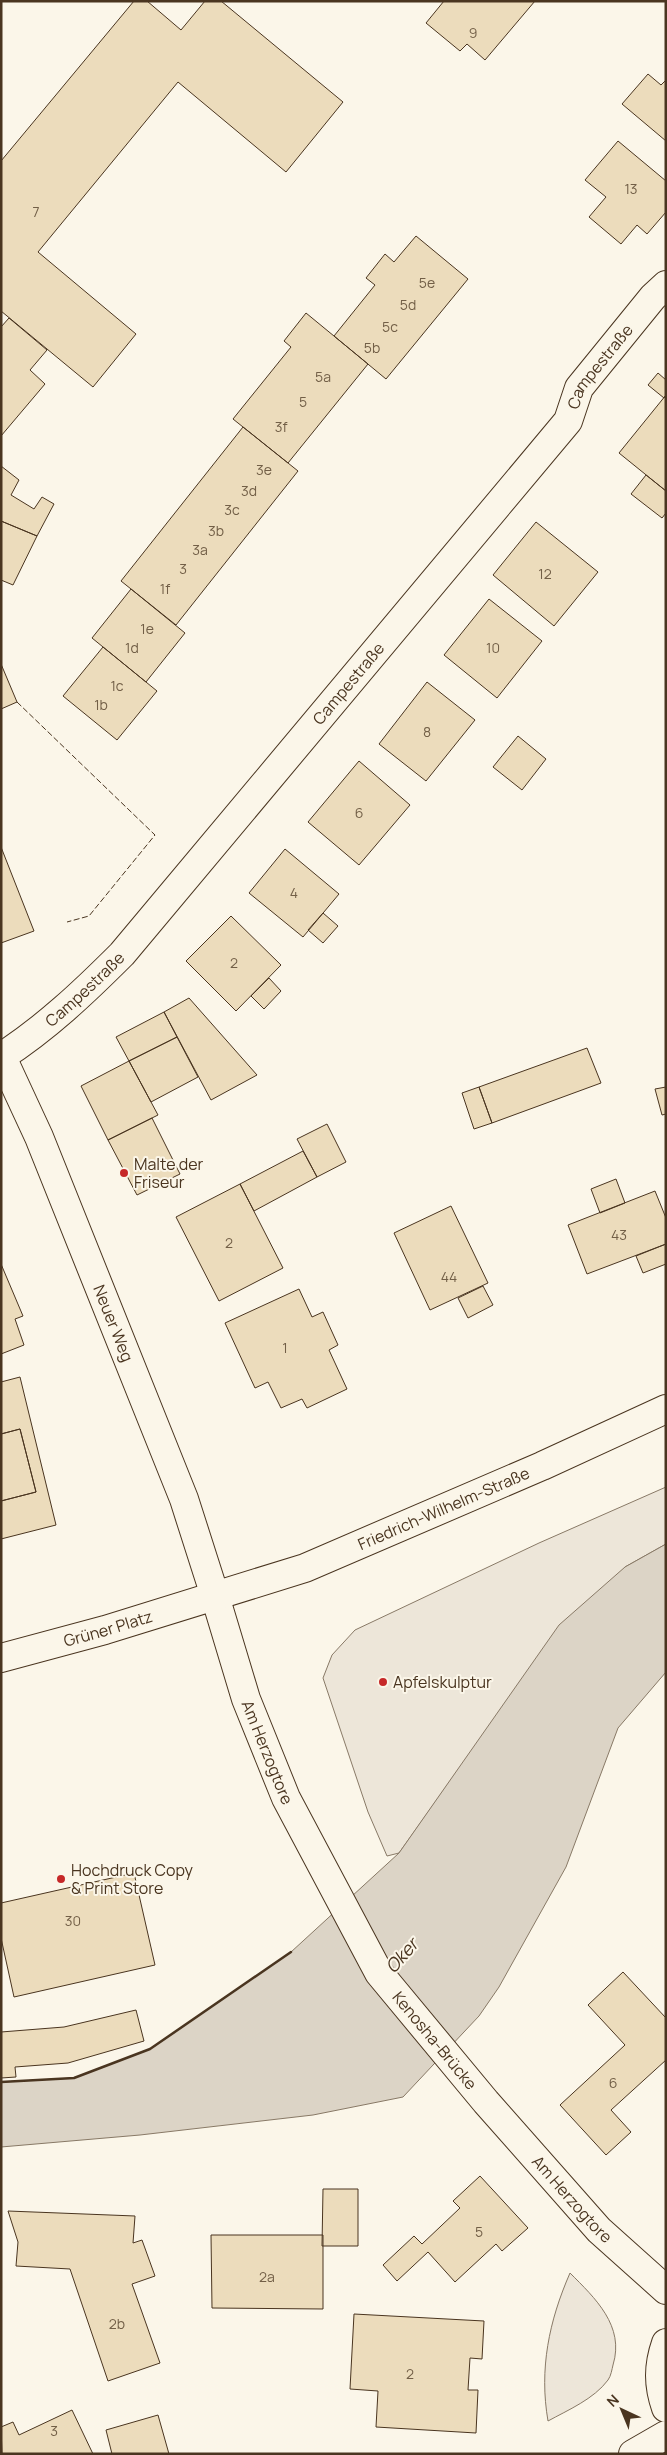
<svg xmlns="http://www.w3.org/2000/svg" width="667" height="2455" font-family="Manrope,sans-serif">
	<rect width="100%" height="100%" fill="#fbf6e9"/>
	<path fill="#ede6d9" stroke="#887966" d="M 666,1487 L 666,1544 L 625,1567 L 456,1773 L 399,1853 L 387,1856 L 368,1812 L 323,1678 L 332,1655 L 355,1630 L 539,1543 Z
		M 570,2273 C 595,2298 625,2326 613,2365 C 612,2369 611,2376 608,2380 C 594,2399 568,2410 548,2421 C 539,2369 549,2321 570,2273 Z"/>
	<path fill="#dcd4c6" stroke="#887966" d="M 666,1544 L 666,1672 L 618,1728 L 566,1867 L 499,1987 L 479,2016 L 403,2097 L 313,2115 L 140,2135 L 1,2147 L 1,2082 L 74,2078 L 150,2049 L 291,1952 L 399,1853 L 559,1625 L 625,1567 Z"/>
	<path fill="#ecdcbc" stroke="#4a3520" d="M 134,1 L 147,1 L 181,30 L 205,1 L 221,1 L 343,102 L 286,172 L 178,82 L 38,252 L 136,334 L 93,387 L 1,311 L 1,161 Z
		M 444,1 L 535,1 L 485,60 L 467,44 L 460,51 L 426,23 Z
		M 648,74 L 661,85 L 666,80 L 666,141 L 622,104 Z
		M 618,141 L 666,181 L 666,212 L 647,234 L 637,225 L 621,244 L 589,217 L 606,197 L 585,180 Z
		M 416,236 L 468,279 L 386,379 L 334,336 L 375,285 L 366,278 L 385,254 L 394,262 Z
		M 306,313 L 368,364 L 288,463 L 233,419 L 291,347 L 284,341 Z
		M 9,318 L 47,350 L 30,370 L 45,384 L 1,436 L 1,327 Z
		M 658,373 L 666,380 L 666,395 L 664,398 L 648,385 Z
		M 666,395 L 666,491 L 619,453 Z
		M 243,427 L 298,471 L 176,625 L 121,581 Z
		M 1,466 L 19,480 L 11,495 L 34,509 L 42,497 L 54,504 L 37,536 L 1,521 Z
		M 646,475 L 666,491 L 666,513 L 662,518 L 631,494 Z
		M 1,521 L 37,536 L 13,585 L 1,580 Z
		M 536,522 L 598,572 L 554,626 L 493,575 Z
		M 131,589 L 185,633 L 146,682 L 92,638 Z
		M 489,599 L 542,641 L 497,698 L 444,655 Z
		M 103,647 L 157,691 L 117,740 L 63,696 Z
		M 1,664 L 17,702 L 1,709 Z
		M 427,682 L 475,720 L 426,781 L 379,744 Z
		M 518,736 L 546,759 L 522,790 L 493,767 Z
		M 359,761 L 410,805 L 359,865 L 308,822 Z
		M 1,847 L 34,931 L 1,943 Z
		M 285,849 L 339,894 L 303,937 L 249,893 Z
		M 323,913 L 338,926 L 323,943 L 308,930 Z
		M 231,916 L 281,965 L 236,1011 L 186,961 Z
		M 269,978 L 281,991 L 264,1009 L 251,996 Z
		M 189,998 L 257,1075 L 211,1100 L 164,1012 Z
		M 164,1012 L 177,1037 L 129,1061 L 116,1037 Z
		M 177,1037 L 198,1077 L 151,1102 L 129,1061 Z
		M 587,1048 L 601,1083 L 492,1123 L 479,1087 Z
		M 129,1061 L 158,1115 L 108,1140 L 81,1086 Z
		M 479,1087 L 492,1123 L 474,1129 L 462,1093 Z
		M 666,1087 L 666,1114 L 662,1115 L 655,1089 Z
		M 152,1118 L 180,1174 L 137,1195 L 108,1140 Z
		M 327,1124 L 346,1162 L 317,1177 L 297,1139 Z
		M 303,1151 L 317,1177 L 254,1211 L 240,1184 Z
		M 616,1179 L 625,1203 L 600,1213 L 591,1189 Z
		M 240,1184 L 283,1268 L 219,1301 L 176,1217 Z
		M 655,1191 L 666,1218 L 666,1244 L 587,1274 L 568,1225 Z
		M 451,1206 L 488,1283 L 430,1310 L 394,1233 Z
		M 666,1244 L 666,1264 L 643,1273 L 636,1256 Z
		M 1,1264 L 23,1316 L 15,1319 L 24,1345 L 1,1354 Z
		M 483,1286 L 493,1305 L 468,1318 L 458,1298 Z
		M 299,1289 L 312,1317 L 323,1312 L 338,1345 L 329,1350 L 347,1389 L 307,1408 L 302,1399 L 281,1408 L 268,1382 L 255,1388 L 225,1323 Z
		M 20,1377 L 56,1525 L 1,1539 L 1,1501 L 36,1492 L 20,1429 L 1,1434 L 1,1382 Z
		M 20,1429 L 36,1492 L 1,1501 L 1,1434 Z
		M 134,1873 L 155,1965 L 14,1997 L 1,1938 L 1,1903 Z
		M 623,1972 L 666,2018 L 666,2060 L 611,2110 L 631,2132 L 606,2155 L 560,2105 L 625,2045 L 588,2005 Z
		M 136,2010 L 144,2041 L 68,2063 L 15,2067 L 16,2077 L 1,2078 L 1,2032 L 64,2027 Z
		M 480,2176 L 528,2228 L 502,2251 L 496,2244 L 455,2282 L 428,2252 L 397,2281 L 383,2265 L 414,2236 L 422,2244 L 460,2208 L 453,2201 Z
		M 323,2189 L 358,2189 L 358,2246 L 322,2246 Z
		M 8,2211 L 135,2216 L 133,2243 L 142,2240 L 155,2276 L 132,2284 L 160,2363 L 108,2381 L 70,2269 L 16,2266 L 18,2242 Z
		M 211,2235 L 323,2235 L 323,2309 L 212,2308 Z
		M 354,2314 L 484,2321 L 482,2359 L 470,2358 L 468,2390 L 478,2390 L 476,2433 L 376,2427 L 378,2391 L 350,2389 Z
		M 72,2410 L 93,2454 L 2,2454 L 1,2427 L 13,2422 L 19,2435 Z
		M 158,2415 L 169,2454 L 112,2454 L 106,2430 Z"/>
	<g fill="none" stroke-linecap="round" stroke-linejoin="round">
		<g stroke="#4a3520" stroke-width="30">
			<g id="minor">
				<path id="s1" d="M 1,1057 C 46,1028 84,992 122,954 L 568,421 L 579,388 L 653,297 L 666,285"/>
				<path id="s2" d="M 215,1596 L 246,1699 L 286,1798 L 379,1973 L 486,2102 L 599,2230 L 666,2290"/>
				<path d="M 666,2343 C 658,2366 658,2385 666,2408"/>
				<path d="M 633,2454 L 666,2435"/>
			</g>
		</g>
		<g stroke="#4a3520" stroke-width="30">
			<g id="major">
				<path id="s3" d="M 1,1055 L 39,1137 L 184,1499 L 215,1596"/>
				<path id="s4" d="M 1,1658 L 105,1630 L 305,1568 L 542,1466 L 666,1409"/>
			</g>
		</g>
		<use href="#minor" stroke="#fbf6e9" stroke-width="28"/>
		<use href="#major" stroke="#fbf6e9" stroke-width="28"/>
		<path stroke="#4a3520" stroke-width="1" stroke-dasharray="6 2.5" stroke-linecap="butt" d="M 17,702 L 155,835 L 89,916 L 67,922"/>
		<path stroke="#4a3520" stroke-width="2.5" d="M 1,2082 L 74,2078 L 150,2049 L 291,1952"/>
	</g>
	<g fill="#c62828" stroke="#fbf6e9" stroke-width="2">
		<circle cx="124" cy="1173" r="5"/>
		<circle cx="383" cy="1682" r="5"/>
		<circle cx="61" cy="1879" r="5"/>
	</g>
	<g text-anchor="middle" stroke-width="4" stroke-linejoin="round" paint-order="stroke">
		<g font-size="14" fill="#725f47">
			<text x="473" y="38">9</text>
			<text x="631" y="194">13</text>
			<text x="36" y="217">7</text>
			<text x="427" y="288">5e</text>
			<text x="408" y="310">5d</text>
			<text x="390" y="332">5c</text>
			<text x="372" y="353">5b</text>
			<text x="323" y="382">5a</text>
			<text x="303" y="407">5</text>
			<text x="281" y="432">3f</text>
			<text x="264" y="475">3e</text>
			<text x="249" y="496">3d</text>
			<text x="232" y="515">3c</text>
			<text x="216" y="536">3b</text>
			<text x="200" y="555">3a</text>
			<text x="183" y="574">3</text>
			<text x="545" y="579">12</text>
			<text x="165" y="594">1f</text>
			<text x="147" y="634">1e</text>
			<text x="132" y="653">1d</text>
			<text x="493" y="653">10</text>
			<text x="117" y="691">1c</text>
			<text x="101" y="710">1b</text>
			<text x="427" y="737">8</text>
			<text x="359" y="818">6</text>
			<text x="294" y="898">4</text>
			<text x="234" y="968">2</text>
			<text x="619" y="1240">43</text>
			<text x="229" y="1248">2</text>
			<text x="449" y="1282">44</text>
			<text x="285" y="1353">1</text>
			<text x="73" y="1926">30</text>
			<text x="613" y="2088">6</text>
			<text x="479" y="2237">5</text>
			<text x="267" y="2282">2a</text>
			<text x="117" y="2329">2b</text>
			<text x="410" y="2379">2</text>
			<text x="54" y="2436">3</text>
		</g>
		<g font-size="16" fill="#4a3520" stroke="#fbf6e9">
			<text dy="6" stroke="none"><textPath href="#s1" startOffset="918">Campestraße</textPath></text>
			<text dy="6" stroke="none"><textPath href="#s1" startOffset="512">Campestraße</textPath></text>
			<text dy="6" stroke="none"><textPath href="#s1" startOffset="108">Campestraße</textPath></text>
			<text dy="6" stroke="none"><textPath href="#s3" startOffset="291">Neuer Weg</textPath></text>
			<text dy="6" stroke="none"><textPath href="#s4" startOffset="468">Friedrich-Wilhelm-Straße</textPath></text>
			<text dy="6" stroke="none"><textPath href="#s4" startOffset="111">Grüner Platz</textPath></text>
			<text dy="6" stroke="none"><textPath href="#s2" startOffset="165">Am Herzogtore</textPath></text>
			<text dy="6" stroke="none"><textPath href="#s2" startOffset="500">Kenosha-Brücke</textPath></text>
			<text dy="6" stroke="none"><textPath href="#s2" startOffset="710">Am Herzogtore</textPath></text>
		</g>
		<g font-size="16" fill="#4a3520" stroke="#fbf6e9" text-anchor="start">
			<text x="134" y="1170">Malte der<tspan x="134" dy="18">Friseur</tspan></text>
			<text x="393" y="1688">Apfelskulptur</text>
			<text x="71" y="1876">Hochdruck Copy<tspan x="71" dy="18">&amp; Print Store</tspan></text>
		</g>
		<g font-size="18" font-style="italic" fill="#4a3520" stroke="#fbf6e9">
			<text transform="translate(402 1956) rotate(-49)" y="6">Oker</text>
		</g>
	</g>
	<rect width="667" height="2455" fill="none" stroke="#4a3520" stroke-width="5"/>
	<g transform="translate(622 2410) rotate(316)" stroke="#fbf6e9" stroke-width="4" paint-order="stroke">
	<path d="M0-4L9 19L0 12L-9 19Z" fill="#4a3520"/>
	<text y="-8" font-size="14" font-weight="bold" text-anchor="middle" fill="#4a3520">N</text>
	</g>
</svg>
